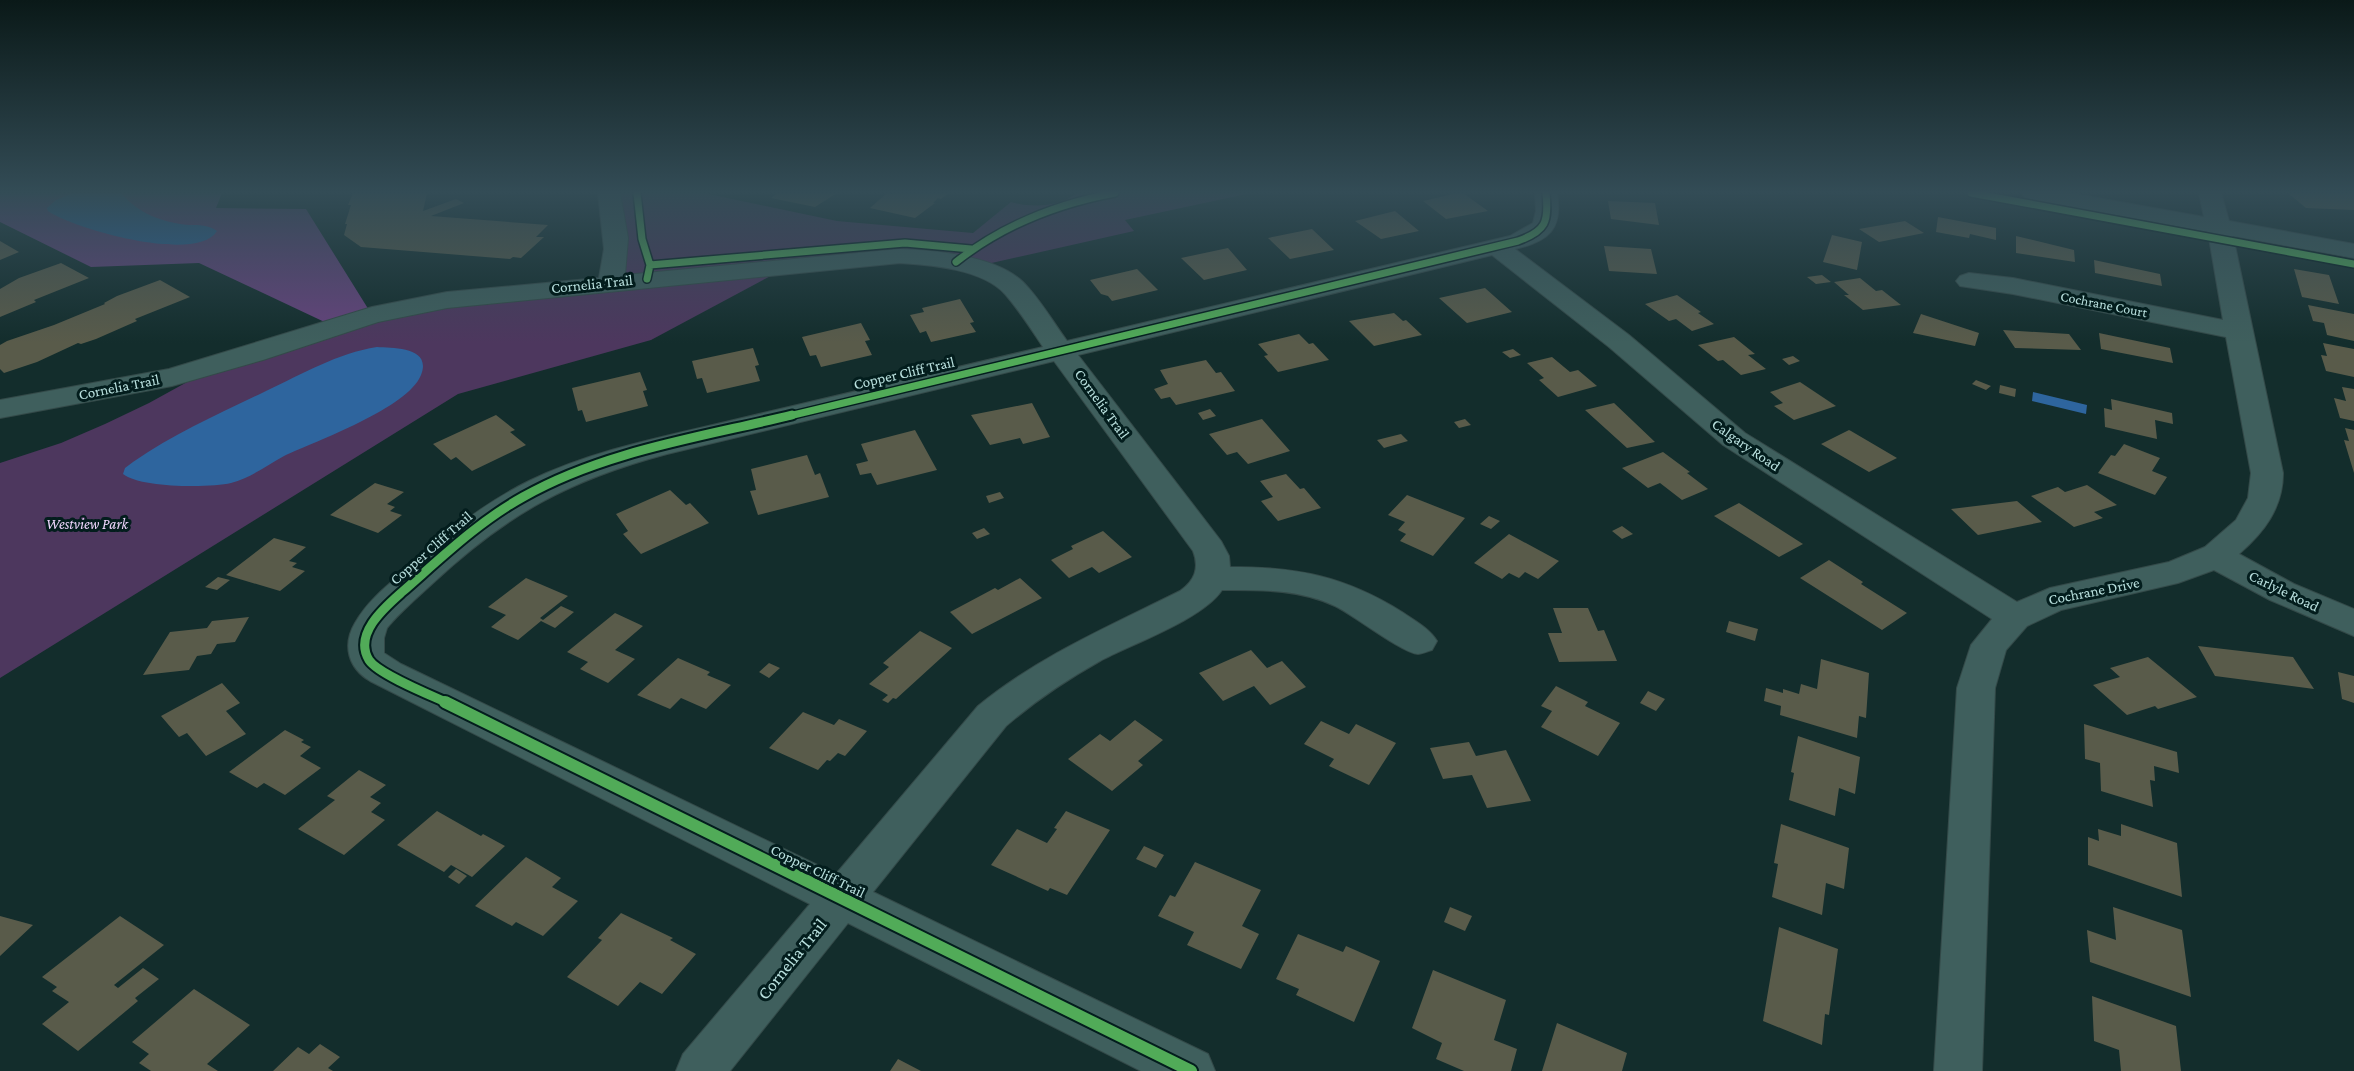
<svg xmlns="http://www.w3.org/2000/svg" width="2354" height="1071" font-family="'Crimson Pro',serif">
	<rect width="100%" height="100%" fill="#132d2c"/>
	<path fill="#4d375e" d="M 609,193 L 704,193 L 837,221 L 973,233 L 1011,202 C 1032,208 1059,207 1077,193 L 1251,193 L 1125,220 L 1134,231 L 974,267 L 927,257 L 791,265 L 651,340 L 458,394 L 0,678 L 0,463 L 61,443 L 105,424 L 149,403 L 218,365 L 372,315 L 609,283 L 617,247 Z"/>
	<path fill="#66437d" d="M 0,193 L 222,193 L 216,208 L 306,209 L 372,315 L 333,326 L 199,263 L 91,267 L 0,222 Z"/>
	<path fill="#2e659e" d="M 73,193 L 121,193 C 139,214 161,222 189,225 C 199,225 209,225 217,231 C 197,264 74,229 48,211 L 47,208 L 56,200 Z
		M 377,347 C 394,348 432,347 421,375 C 408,408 316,441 284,456 C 267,465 251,478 231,483 C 210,488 140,488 123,474 L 125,468 L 133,462 C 175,433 221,413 266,391 C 302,374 338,353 377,347 Z
		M 2033,392 L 2087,405 L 2086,414 L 2032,401 Z"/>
	<path fill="#595b4a" d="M 353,193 L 427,193 L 423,211 L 456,199 L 464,203 L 431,216 L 548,225 L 536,237 L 544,237 L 521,258 L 513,257 L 510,259 L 361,247 L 344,235 L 347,224 L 345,224 L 351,205 L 348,205 Z
		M 778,193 L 837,193 L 815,207 L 771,198 Z
		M 887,193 L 888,194 L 949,193 L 941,199 L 938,198 L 933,203 L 935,203 L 915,218 L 870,208 Z
		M 1457,193 L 1463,193 L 1488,211 L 1446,219 L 1423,201 Z
		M 2288,193 L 2354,193 L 2354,210 L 2306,208 Z
		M 1608,201 L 1655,203 L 1659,225 L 1611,219 Z
		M 1395,211 L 1419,231 L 1381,239 L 1355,221 Z
		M 1938,217 L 1996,228 L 1996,240 L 1970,234 L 1969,238 L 1936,232 Z
		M 1905,221 L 1924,233 L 1879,242 L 1859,229 Z
		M 1312,229 L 1334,250 L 1290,259 L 1268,238 Z
		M 1832,235 L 1862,242 L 1857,270 L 1823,262 Z
		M 2016,236 L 2074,250 L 2075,262 L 2016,253 Z
		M 0,241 L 19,252 L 0,260 Z
		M 1604,246 L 1651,249 L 1657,274 L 1609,271 Z
		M 1228,248 L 1247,270 L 1204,280 L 1181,258 Z
		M 2094,260 L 2160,274 L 2162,286 L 2095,273 Z
		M 61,263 L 89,278 L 34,300 L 36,302 L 0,317 L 0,289 L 19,278 Z
		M 1137,269 L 1158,290 L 1112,301 L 1108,296 L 1101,294 L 1090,280 Z
		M 2294,269 L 2329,275 L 2339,304 L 2302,297 Z
		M 1822,275 L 1831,282 L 1816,284 L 1807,277 Z
		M 1860,278 L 1876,291 L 1882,290 L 1901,305 L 1863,310 L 1844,295 L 1849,295 L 1834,282 Z
		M 160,280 L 190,297 L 135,319 L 137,321 L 96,339 L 81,344 L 78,343 L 37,362 L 4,373 L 0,369 L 0,345 L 7,341 L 54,325 L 105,304 L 104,303 L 117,296 Z
		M 1485,288 L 1512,312 L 1467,323 L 1439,298 Z
		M 1677,295 L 1701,312 L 1698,313 L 1714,324 L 1692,331 L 1676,319 L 1669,321 L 1645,304 Z
		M 960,299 L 974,322 L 970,323 L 976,332 L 931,342 L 926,331 L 920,333 L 910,315 L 924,312 L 922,308 Z
		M 2308,305 L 2354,314 L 2354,341 L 2327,335 L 2324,323 L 2313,321 Z
		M 1394,313 L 1403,321 L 1406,320 L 1422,335 L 1374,346 L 1349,321 Z
		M 1921,314 L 1979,333 L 1975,346 L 1913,333 Z
		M 861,323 L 870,340 L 865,341 L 872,355 L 821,367 L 816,355 L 810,356 L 802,337 Z
		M 2003,330 L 2069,334 L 2081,350 L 2015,348 Z
		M 2099,333 L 2170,348 L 2173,363 L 2101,349 Z
		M 1299,334 L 1309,344 L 1313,343 L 1329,360 L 1278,372 L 1264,356 L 1268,355 L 1258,344 Z
		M 1734,337 L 1755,354 L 1748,355 L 1766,369 L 1741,375 L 1723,360 L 1718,361 L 1698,345 Z
		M 2323,343 L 2354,349 L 2354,377 L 2326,371 L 2321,355 L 2327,356 Z
		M 753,348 L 759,365 L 755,366 L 760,381 L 707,393 L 702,378 L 697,379 L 692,361 Z
		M 1513,349 L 1521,355 L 1510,358 L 1502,352 Z
		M 1793,356 L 1800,361 L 1789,365 L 1782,359 Z
		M 1552,357 L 1570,372 L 1578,370 L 1597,386 L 1558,397 L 1539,380 L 1544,378 L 1527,363 Z
		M 1206,360 L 1216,373 L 1221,372 L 1235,391 L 1176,405 L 1170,397 L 1161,399 L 1154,389 L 1168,384 L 1160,370 Z
		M 640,372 L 647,390 L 643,391 L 648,406 L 586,422 L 582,410 L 578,411 L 572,388 Z
		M 1976,380 L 1991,386 L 1986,390 L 1972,384 Z
		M 1800,382 L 1836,406 L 1794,420 L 1774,406 L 1783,403 L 1770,392 Z
		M 2000,385 L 2016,389 L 2015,397 L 1999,393 Z
		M 2342,387 L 2354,389 L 2354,421 L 2340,418 L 2334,398 L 2346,401 Z
		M 2111,399 L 2172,413 L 2173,424 L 2155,420 L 2157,439 L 2105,427 L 2104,408 L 2112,410 Z
		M 1032,403 L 1050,437 L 1023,444 L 1020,438 L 990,445 L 971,415 Z
		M 1614,403 L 1655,442 L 1627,448 L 1585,410 Z
		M 1210,409 L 1216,416 L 1203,420 L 1198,413 Z
		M 496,415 L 515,430 L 510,432 L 526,445 L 472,471 L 456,457 L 451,460 L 433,444 Z
		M 1262,419 L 1290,451 L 1248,464 L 1237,452 L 1227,455 L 1209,434 Z
		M 1465,419 L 1471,425 L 1459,428 L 1454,422 Z
		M 2345,428 L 2354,430 L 2354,473 L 2344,440 L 2349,441 Z
		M 915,430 L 937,470 L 877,485 L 871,473 L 860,475 L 856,464 L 868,461 L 861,444 Z
		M 1849,430 L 1851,431 L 1897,458 L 1869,472 L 1821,444 Z
		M 1401,434 L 1408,441 L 1384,448 L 1377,440 Z
		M 2124,444 L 2160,458 L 2152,471 L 2167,477 L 2155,495 L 2098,473 L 2111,455 L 2115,456 Z
		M 1663,452 L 1690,472 L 1687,473 L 1708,489 L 1682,500 L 1660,483 L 1648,488 L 1622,468 Z
		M 807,455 L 815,475 L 820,473 L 829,497 L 758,515 L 750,491 L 756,490 L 751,469 Z
		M 1286,474 L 1300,489 L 1304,488 L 1321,508 L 1278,521 L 1261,501 L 1273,497 L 1260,481 Z
		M 375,483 L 404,492 L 387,504 L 395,507 L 390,511 L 402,515 L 378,533 L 330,515 Z
		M 2087,485 L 2117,505 L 2094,512 L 2103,518 L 2074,527 L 2031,496 L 2058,487 L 2065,492 Z
		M 670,490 L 686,505 L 690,503 L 709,523 L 641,554 L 623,534 L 628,531 L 616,514 Z
		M 1000,492 L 1004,498 L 989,503 L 986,496 Z
		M 1407,495 L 1465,518 L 1433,556 L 1400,541 L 1406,534 L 1398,530 L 1405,522 L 1388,515 Z
		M 2017,501 L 2042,522 L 1978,535 L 1951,509 Z
		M 1739,503 L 1803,544 L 1779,557 L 1714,516 Z
		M 1489,516 L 1500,521 L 1491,529 L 1480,524 Z
		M 1622,526 L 1633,534 L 1622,539 L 1612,531 Z
		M 984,528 L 990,534 L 977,539 L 972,533 Z
		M 1103,531 L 1132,557 L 1099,573 L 1092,567 L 1069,578 L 1051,560 L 1073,549 L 1071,546 Z
		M 1509,534 L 1559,561 L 1538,579 L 1525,572 L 1519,578 L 1509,573 L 1502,579 L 1474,563 Z
		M 274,538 L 306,547 L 289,561 L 297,563 L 292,567 L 305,571 L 280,591 L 226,575 Z
		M 1829,560 L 1863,582 L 1861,584 L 1907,613 L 1882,630 L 1800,578 Z
		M 218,577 L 230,580 L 217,590 L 205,587 Z
		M 526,578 L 568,596 L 540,618 L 543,620 L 561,606 L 574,612 L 555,628 L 541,621 L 518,640 L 491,627 L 506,615 L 488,607 Z
		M 1020,578 L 1042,598 L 972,634 L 950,612 L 995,588 L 998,590 Z
		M 1553,608 L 1588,608 L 1598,631 L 1604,630 L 1617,661 L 1559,662 L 1548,633 L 1562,633 Z
		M 615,613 L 643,626 L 615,650 L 635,659 L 608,683 L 580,669 L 588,662 L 567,652 Z
		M 249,617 L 235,642 L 217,644 L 211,654 L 197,656 L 189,670 L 143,675 L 170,632 L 207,628 L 212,621 Z
		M 1729,621 L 1758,629 L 1755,641 L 1726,632 Z
		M 920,631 L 952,648 L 896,699 L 893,698 L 888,703 L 882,700 L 888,695 L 869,684 L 889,667 L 883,663 Z
		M 2198,646 L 2293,657 L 2314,689 L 2215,676 Z
		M 1251,650 L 1267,668 L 1282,661 L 1306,687 L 1270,705 L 1254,686 L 1223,701 L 1199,673 Z
		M 2148,657 L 2197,697 L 2158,709 L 2155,706 L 2127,715 L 2093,685 L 2120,677 L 2110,668 Z
		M 678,658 L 710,672 L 707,675 L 731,685 L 706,709 L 681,698 L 670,709 L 637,695 Z
		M 1821,659 L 1869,673 L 1866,718 L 1859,716 L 1857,738 L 1780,715 L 1781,706 L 1764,701 L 1766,688 L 1783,693 L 1783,689 L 1799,694 L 1801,684 L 1817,689 Z
		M 769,663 L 780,668 L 769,678 L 759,672 Z
		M 2338,672 L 2354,676 L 2354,703 L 2342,699 Z
		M 222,683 L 240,703 L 226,711 L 246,734 L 206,756 L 187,733 L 179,737 L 161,716 Z
		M 1556,686 L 1588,702 L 1585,706 L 1620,723 L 1598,756 L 1541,727 L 1552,711 L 1541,706 Z
		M 1648,691 L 1665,699 L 1656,711 L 1640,703 Z
		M 803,712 L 834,725 L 839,719 L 867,731 L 845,756 L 838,753 L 830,761 L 827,760 L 818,770 L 769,748 Z
		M 1135,720 L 1163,740 L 1138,761 L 1143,765 L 1112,791 L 1068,759 L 1100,734 L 1110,741 Z
		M 1321,721 L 1349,734 L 1356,724 L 1396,743 L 1369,785 L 1329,766 L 1334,759 L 1304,744 Z
		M 2084,724 L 2177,752 L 2179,773 L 2154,766 L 2155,781 L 2150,780 L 2153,807 L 2101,791 L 2100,763 L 2085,759 Z
		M 285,730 L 304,740 L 301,742 L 311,747 L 300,756 L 321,768 L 285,795 L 264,783 L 257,788 L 229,772 Z
		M 1798,736 L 1860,757 L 1855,794 L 1839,788 L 1835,816 L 1789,800 L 1794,773 L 1791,772 Z
		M 1469,742 L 1476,756 L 1506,750 L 1531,801 L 1487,808 L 1472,775 L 1443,779 L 1430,748 Z
		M 359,770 L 386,785 L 370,797 L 381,803 L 371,812 L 385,820 L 344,855 L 298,829 L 335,800 L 327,796 Z
		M 437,811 L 481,836 L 483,834 L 505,846 L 472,877 L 451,865 L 444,872 L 397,845 Z
		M 1066,811 L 1110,830 L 1067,895 L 1050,888 L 1048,891 L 991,865 L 1017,829 L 1047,843 L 1057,829 L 1054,828 Z
		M 1781,824 L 1849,848 L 1844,889 L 1826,883 L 1822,915 L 1772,897 L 1778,864 L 1774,863 Z
		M 2121,824 L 2177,843 L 2182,897 L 2088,865 L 2088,837 L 2099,841 L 2098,829 L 2121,836 Z
		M 1144,846 L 1164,855 L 1156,868 L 1136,859 Z
		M 526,857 L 561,878 L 552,887 L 578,901 L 543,936 L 516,922 L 512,926 L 475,906 Z
		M 1195,862 L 1261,890 L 1242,926 L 1259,934 L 1241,969 L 1187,945 L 1194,932 L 1158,916 L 1170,895 L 1175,897 Z
		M 456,869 L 467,876 L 459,884 L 448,877 Z
		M 1450,907 L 1472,916 L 1465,931 L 1444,922 Z
		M 2113,907 L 2182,930 L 2191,997 L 2090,962 L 2087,930 L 2116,940 Z
		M 621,913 L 673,938 L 670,940 L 696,954 L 662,994 L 640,982 L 618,1006 L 567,977 L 602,940 L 598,938 Z
		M 0,916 L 33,925 L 0,956 Z
		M 120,916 L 164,945 L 114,985 L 118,988 L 143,968 L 159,979 L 135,998 L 138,1001 L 78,1051 L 42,1024 L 69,1002 L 52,991 L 57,987 L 42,977 Z
		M 1779,927 L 1838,949 L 1829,1015 L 1825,1014 L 1822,1045 L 1763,1021 Z
		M 1298,934 L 1343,952 L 1346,946 L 1380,961 L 1354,1022 L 1296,995 L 1299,989 L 1276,979 Z
		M 1433,970 L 1506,1000 L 1494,1040 L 1517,1049 L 1511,1071 L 1464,1071 L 1436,1059 L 1442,1043 L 1412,1028 Z
		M 194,989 L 250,1025 L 207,1064 L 218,1071 L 151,1071 L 139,1063 L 149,1054 L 132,1042 Z
		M 2092,996 L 2176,1026 L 2181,1071 L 2121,1071 L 2119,1050 L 2094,1041 Z
		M 1557,1023 L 1627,1053 L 1622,1071 L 1542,1071 Z
		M 320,1044 L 340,1057 L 328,1068 L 333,1071 L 273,1071 L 298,1047 L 309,1054 Z
		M 898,1059 L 921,1071 L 890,1071 Z"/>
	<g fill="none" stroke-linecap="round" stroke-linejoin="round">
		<g stroke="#344a49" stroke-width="2">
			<path id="minor" d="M 598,193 L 620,193 L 628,238 L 625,275 L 900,249 C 936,250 996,256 1023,282 C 1040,299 1053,322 1067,341 L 1510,236 L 1533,223 L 1536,211 L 1535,193 L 1557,193 C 1563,229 1549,241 1515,249 L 1629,335 L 1745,433 L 2017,602 L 2050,588 L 2169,562 L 2205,547 L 2236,520 L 2248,498 L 2251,473 L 2226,337 L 2013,294 L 1960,286 L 1956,281 L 1960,276 L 1969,273 L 2013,278 L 2223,320 L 2208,232 L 2033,200 L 2025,198 L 2022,193 L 2070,193 L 2204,217 L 2199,193 L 2221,193 L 2229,221 L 2354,244 L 2354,258 L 2233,236 L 2283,473 C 2283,508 2264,532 2239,554 L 2294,584 L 2354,609 L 2354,636 L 2270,600 L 2214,570 L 2178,583 L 2061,610 L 2027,626 L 2006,650 L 1995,688 L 1982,1071 L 1934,1071 L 1957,688 L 1971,645 L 1992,619 L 1723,445 L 1609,347 L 1492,255 L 1078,355 L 1221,541 L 1229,556 L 1230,567 C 1297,567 1344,576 1402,612 C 1415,621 1429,628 1437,641 L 1432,650 C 1428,651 1422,654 1418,654 C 1402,653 1354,615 1335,606 C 1299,589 1260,590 1222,590 C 1203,619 1132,644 1100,661 C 1066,680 1035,701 1006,726 L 873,892 L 1208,1054 L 1215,1071 L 1141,1071 L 848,923 L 730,1071 L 676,1071 L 683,1054 L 810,904 L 370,681 C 348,668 342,645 355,623 C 368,600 388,585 408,568 C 445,534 484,503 529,481 C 595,449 668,436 738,419 C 840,395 942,371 1043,347 C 1031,329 1019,310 1005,294 C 982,269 932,265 900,263 L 447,308 L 378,322 L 263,360 L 172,386 L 0,418 L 0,400 L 169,369 L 372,307 L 447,292 L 599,278 L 604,249 ZM 1054,361 L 1193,551 C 1200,569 1194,581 1180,591 C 1110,626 1039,656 978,706 L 836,874 L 401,664 L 384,653 L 384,638 L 387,628 C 400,612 417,598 433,583 C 507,514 569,480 667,454 Z"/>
		</g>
		<use href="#minor" fill="#3f5f5d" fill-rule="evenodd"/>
		<g stroke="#031d1d" stroke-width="10">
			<path id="cycleway-far2" d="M 637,193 L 642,239 L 650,265 L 647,279
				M 1971,193 L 2354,264
				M 956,262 C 1003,225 1056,204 1115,193
				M 650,265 L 905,243 L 971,249
				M 785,417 L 1518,241 C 1546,231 1549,222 1546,193"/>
		</g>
		<g stroke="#031d1d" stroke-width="13">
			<path id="cycleway-far1" d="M 448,703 C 430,695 378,674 369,660 C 353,634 385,607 402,592 C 441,558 478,522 523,497 C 604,451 702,437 792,415"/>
		</g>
		<g stroke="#031d1d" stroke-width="16">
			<path id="cycleway" d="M 445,702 L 1191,1071"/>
		</g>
		<use href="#cycleway-far2" stroke="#51ab58" stroke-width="7"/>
		<use href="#cycleway-far1" stroke="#51ab58" stroke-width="9"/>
		<use href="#cycleway" stroke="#51ab58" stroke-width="12"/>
	</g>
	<linearGradient id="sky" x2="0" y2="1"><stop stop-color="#0a1918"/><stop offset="0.56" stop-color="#334c56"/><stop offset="1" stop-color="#334c56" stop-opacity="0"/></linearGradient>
	<rect width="2354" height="343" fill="url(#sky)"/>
	<g text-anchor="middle" stroke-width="6" stroke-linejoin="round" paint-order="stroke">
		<g font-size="14" fill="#b9e0de" stroke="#031d1d">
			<text transform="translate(2104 304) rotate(11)" y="5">Cochrane Court</text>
		</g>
		<g font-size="15" fill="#b9e0de" stroke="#031d1d">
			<text transform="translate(592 284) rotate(-6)" y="5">Cornelia Trail</text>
			<text transform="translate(904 373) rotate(-13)" y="5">Copper Cliff Trail</text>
			<text transform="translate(119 387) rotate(-11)" y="5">Cornelia Trail</text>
			<text transform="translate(1102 404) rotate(54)" y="5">Cornelia Trail</text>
			<text transform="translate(1746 445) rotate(35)" y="5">Calgary Road</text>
			<text transform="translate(431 548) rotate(-41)" y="5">Copper Cliff Trail</text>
			<text transform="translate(2094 591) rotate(-11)" y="5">Cochrane Drive</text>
			<text transform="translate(2284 591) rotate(26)" y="5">Carlyle Road</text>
			<text transform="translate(818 871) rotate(26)" y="5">Copper Cliff Trail</text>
		</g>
		<g font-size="15" font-style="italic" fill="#eed5fc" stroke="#031d1d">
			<text x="87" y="529">Westview Park</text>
		</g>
		<g font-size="18" fill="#b9e0de" stroke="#031d1d">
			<text transform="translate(792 959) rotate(-51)" y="6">Cornelia Trail</text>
		</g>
	</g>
</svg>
